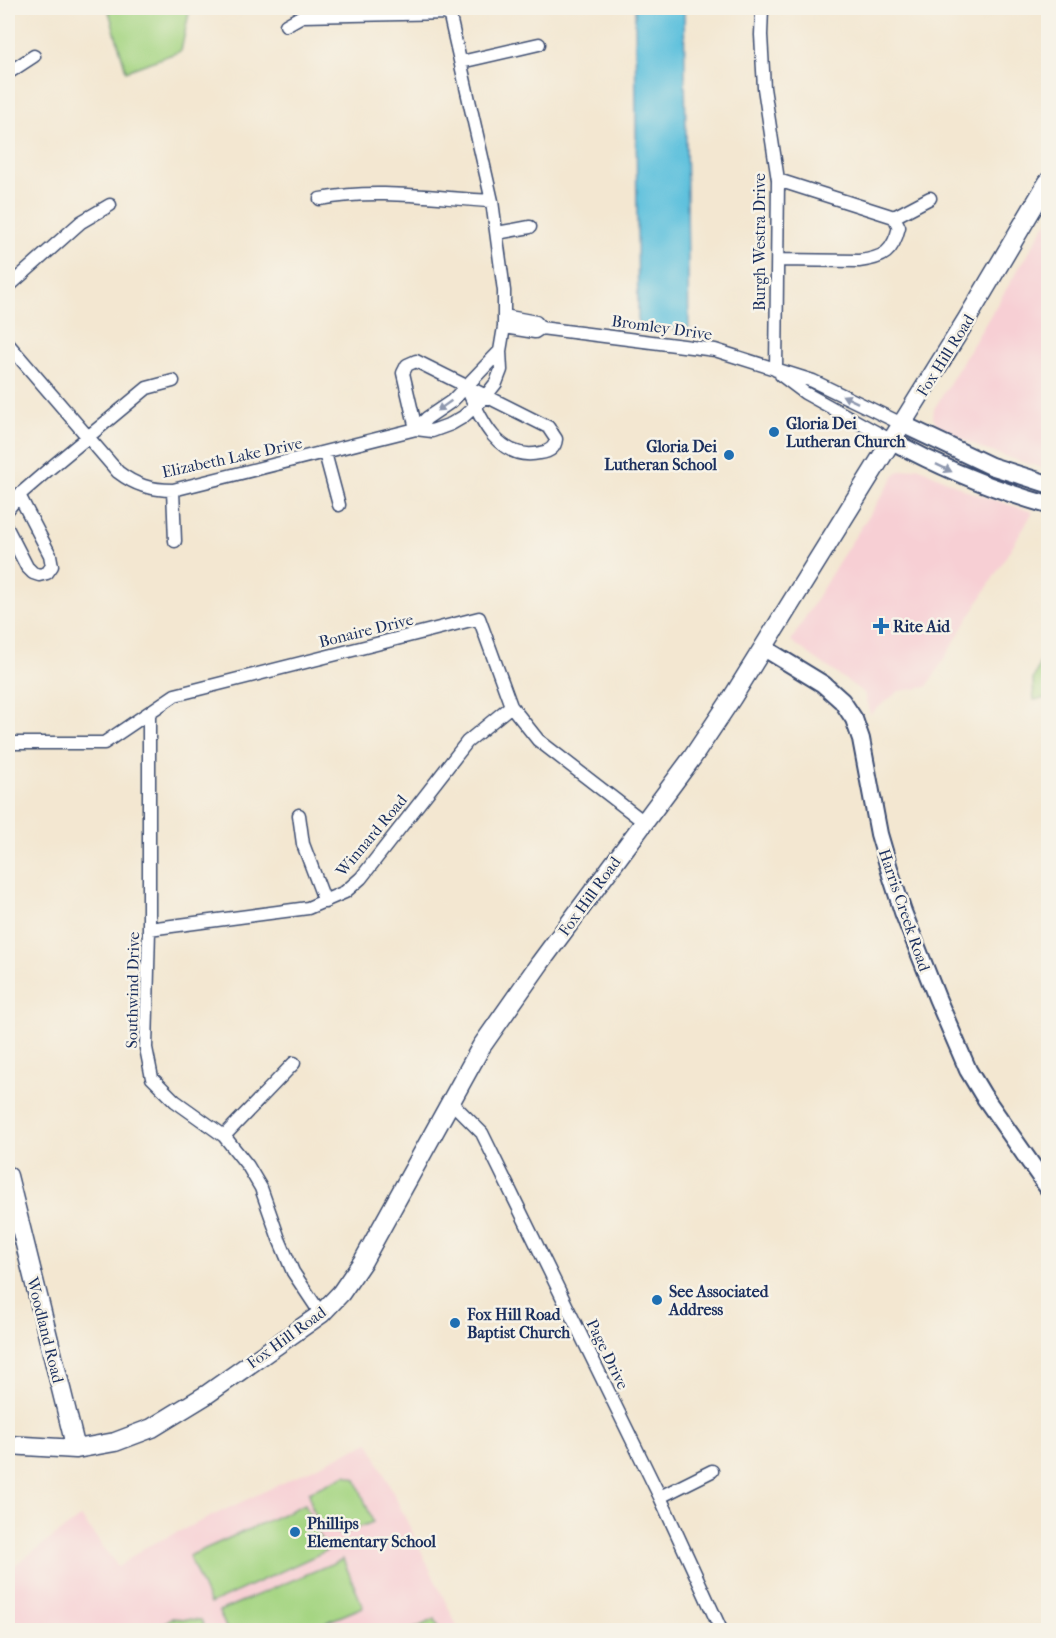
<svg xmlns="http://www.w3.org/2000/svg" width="1056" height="1638" font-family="'IM FELL French Canon',serif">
	<rect width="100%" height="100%" fill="#f7f3e8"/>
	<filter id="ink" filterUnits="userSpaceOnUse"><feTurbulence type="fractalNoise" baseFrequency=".0167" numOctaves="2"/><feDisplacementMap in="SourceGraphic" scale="12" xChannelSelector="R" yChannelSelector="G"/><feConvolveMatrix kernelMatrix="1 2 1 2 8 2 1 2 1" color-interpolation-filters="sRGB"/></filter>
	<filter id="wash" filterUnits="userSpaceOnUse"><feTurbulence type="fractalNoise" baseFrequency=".008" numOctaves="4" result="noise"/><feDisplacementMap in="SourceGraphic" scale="24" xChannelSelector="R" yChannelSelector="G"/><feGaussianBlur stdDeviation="1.35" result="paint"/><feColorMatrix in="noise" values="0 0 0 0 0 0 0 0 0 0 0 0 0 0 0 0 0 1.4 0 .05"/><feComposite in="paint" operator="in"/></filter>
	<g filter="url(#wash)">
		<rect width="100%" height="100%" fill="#f3e7d1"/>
		<path fill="#f7cfd4" d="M 1048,220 L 1048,470 L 982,449 L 938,426 L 933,417 L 934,409 Z
			M 918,467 L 972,493 L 1033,512 L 927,687 L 899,691 L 870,714 L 864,693 L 791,641 L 838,563 L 897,472 Z
			M 369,1442 L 459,1630 L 12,1630 L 8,1627 L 8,1570 L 81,1517 L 118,1567 L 144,1548 Z"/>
		<path fill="#a6d583" stroke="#608270" stroke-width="1.5" d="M 108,8 L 190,8 L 181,51 L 126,71 Z
			M 1048,642 L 1048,698 L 1034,700 L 1033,680 Z
			M 346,1475 L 356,1479 L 373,1522 L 342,1534 L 325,1529 L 312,1509 L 309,1492 Z
			M 305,1504 L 326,1551 L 210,1604 L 189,1556 Z
			M 343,1559 L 363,1607 L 308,1630 L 227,1630 L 219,1611 Z
			M 171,1618 L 201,1620 L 206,1630 L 156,1630 Z
			M 435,1619 L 440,1630 L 411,1630 Z"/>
		<path fill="#5fc1dd" stroke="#3d789e" stroke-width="1.5" d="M 635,8 L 684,8 L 689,331 L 638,325 Z"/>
	</g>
	<g filter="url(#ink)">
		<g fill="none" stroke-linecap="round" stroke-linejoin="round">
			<g stroke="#3b4b6f" stroke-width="15">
				<path id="minor" d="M 762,8 L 761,35 L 764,88 L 778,180 L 776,370
					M 286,25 L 302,16 L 450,13
					M 461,62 L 539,44
					M 8,73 L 34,56
					M 320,199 C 377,188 435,198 492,201
					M 894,217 L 930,198
					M 497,233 L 530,227
					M 778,260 L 859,261 C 884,258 893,252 899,227 L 894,217 L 778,180
					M 8,287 L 81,222 L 110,205
					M 504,316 L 536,322 L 541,328
					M 504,327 L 535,332 L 541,328 L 715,350 L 813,381 L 902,424
					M 8,344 L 118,472 C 135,485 151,490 173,490 L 416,429 L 432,431 L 451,424 L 463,417 L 485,397 L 496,383 L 501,370 L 500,351 L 504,327 L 504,291 L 492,201 L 448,8
					M 781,375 L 805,393 L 892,441
					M 416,429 L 403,373 L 407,365 L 416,361 L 548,427 L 556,439 C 555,448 549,452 540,453 C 499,462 480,419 467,388
					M 416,429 L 427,418 L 452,401 L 500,351
					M 325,453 L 339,505
					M 173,490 L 175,541
					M 8,509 L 19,495 L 48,470 L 147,388 L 173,381
					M 8,530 L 27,567 L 33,573 L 39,575 L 47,573 L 52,566 L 50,555 L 19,495
					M 149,713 L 149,929 L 146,1048 L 152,1078 L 175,1101 L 224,1136 L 248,1166 L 261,1188 L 279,1239 L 293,1272 L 321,1314
					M 8,743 L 104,743 L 175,695 L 479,618 L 511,706 L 538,740 L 644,822
					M 299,815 L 303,844 L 325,902
					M 149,929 L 308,908 L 345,892 L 361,878 L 467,742 L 511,706
					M 451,1102 L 482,1133 L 660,1497 L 721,1630
					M 224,1136 L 294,1063
					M 660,1497 L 712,1471"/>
			</g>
			<g stroke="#3b4b6f" stroke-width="20">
				<path id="tertiary" d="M 902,424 L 991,466 L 1048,484
					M 892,441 C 944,469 991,489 1048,505
					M 764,648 L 823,684 L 842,701 L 854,719 L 861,739 L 879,834 L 891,875 L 903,912 L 937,998 L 968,1070 L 983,1095 L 1048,1188"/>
			</g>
			<g stroke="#3b4b6f" stroke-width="21">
				<path id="secondary" d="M 8,1176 L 76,1449
					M 8,1445 L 76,1449 L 115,1442 L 152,1428 L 206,1395 L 321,1314 L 341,1293 L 363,1261 L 481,1047 L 540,963 L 692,758 L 732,698 L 967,319 L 1048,182"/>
			</g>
			<use href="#minor" stroke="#fff" stroke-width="12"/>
			<use href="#tertiary" stroke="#fff" stroke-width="16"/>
			<use href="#secondary" stroke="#fff" stroke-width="18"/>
		</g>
		<defs><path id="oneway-solid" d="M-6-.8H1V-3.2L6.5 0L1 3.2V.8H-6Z" transform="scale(1.5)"/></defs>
		<g fill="#8d97ae">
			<use href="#oneway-solid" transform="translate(850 399) rotate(-154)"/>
			<use href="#oneway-solid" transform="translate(444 406) rotate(145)"/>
			<use href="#oneway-solid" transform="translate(944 468) rotate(26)"/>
		</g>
	</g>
	<g fill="#1f6fb2" stroke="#f7f3e8" stroke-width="2">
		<circle cx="774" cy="432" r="6"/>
		<circle cx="729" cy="455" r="6"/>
		<path d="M878 617h6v6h6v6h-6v6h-6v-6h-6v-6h6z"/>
		<circle cx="657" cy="1300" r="6"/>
		<circle cx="455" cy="1323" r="6"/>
		<circle cx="295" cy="1532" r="6"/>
	</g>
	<g text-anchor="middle" stroke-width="5" stroke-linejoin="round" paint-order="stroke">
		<g font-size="16" fill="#1b2f5e" stroke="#f7f3e8">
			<text transform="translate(759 242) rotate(-90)" y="6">Burgh Westra Drive</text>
			<text transform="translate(662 327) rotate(8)" y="6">Bromley Drive</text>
			<text transform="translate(945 355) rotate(-58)" y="6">Fox Hill Road</text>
			<text transform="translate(232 457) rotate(-12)" y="6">Elizabeth Lake Drive</text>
			<text transform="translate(366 630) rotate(-14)" y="6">Bonaire Drive</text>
			<text transform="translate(371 835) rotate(-50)" y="6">Winnard Road</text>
			<text transform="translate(589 896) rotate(-54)" y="6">Fox Hill Road</text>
			<text transform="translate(905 910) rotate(71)" y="6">Harris Creek Road</text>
			<text transform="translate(132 990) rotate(-89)" y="6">Southwind Drive</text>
			<text transform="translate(46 1330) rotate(76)" y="6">Woodland Road</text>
			<text transform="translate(286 1337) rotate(-36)" y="6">Fox Hill Road</text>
			<text transform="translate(608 1354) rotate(64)" y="6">Page Drive</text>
		</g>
		<g font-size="16" font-weight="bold" fill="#1b2f5e" stroke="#f7f3e8" text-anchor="start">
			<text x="786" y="429">Gloria Dei<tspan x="786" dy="18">Lutheran Church</tspan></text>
			<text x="717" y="452" text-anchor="end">Gloria Dei<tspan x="717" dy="18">Lutheran School</tspan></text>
			<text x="893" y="632">Rite Aid</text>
			<text x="669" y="1297">See Associated<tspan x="669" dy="18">Address</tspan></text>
			<text x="467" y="1320">Fox Hill Road<tspan x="467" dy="18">Baptist Church</tspan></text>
			<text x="307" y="1529">Phillips<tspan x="307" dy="18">Elementary School</tspan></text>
		</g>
	</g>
	<rect width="1056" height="1638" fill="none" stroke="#f7f3e8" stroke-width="30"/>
</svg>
